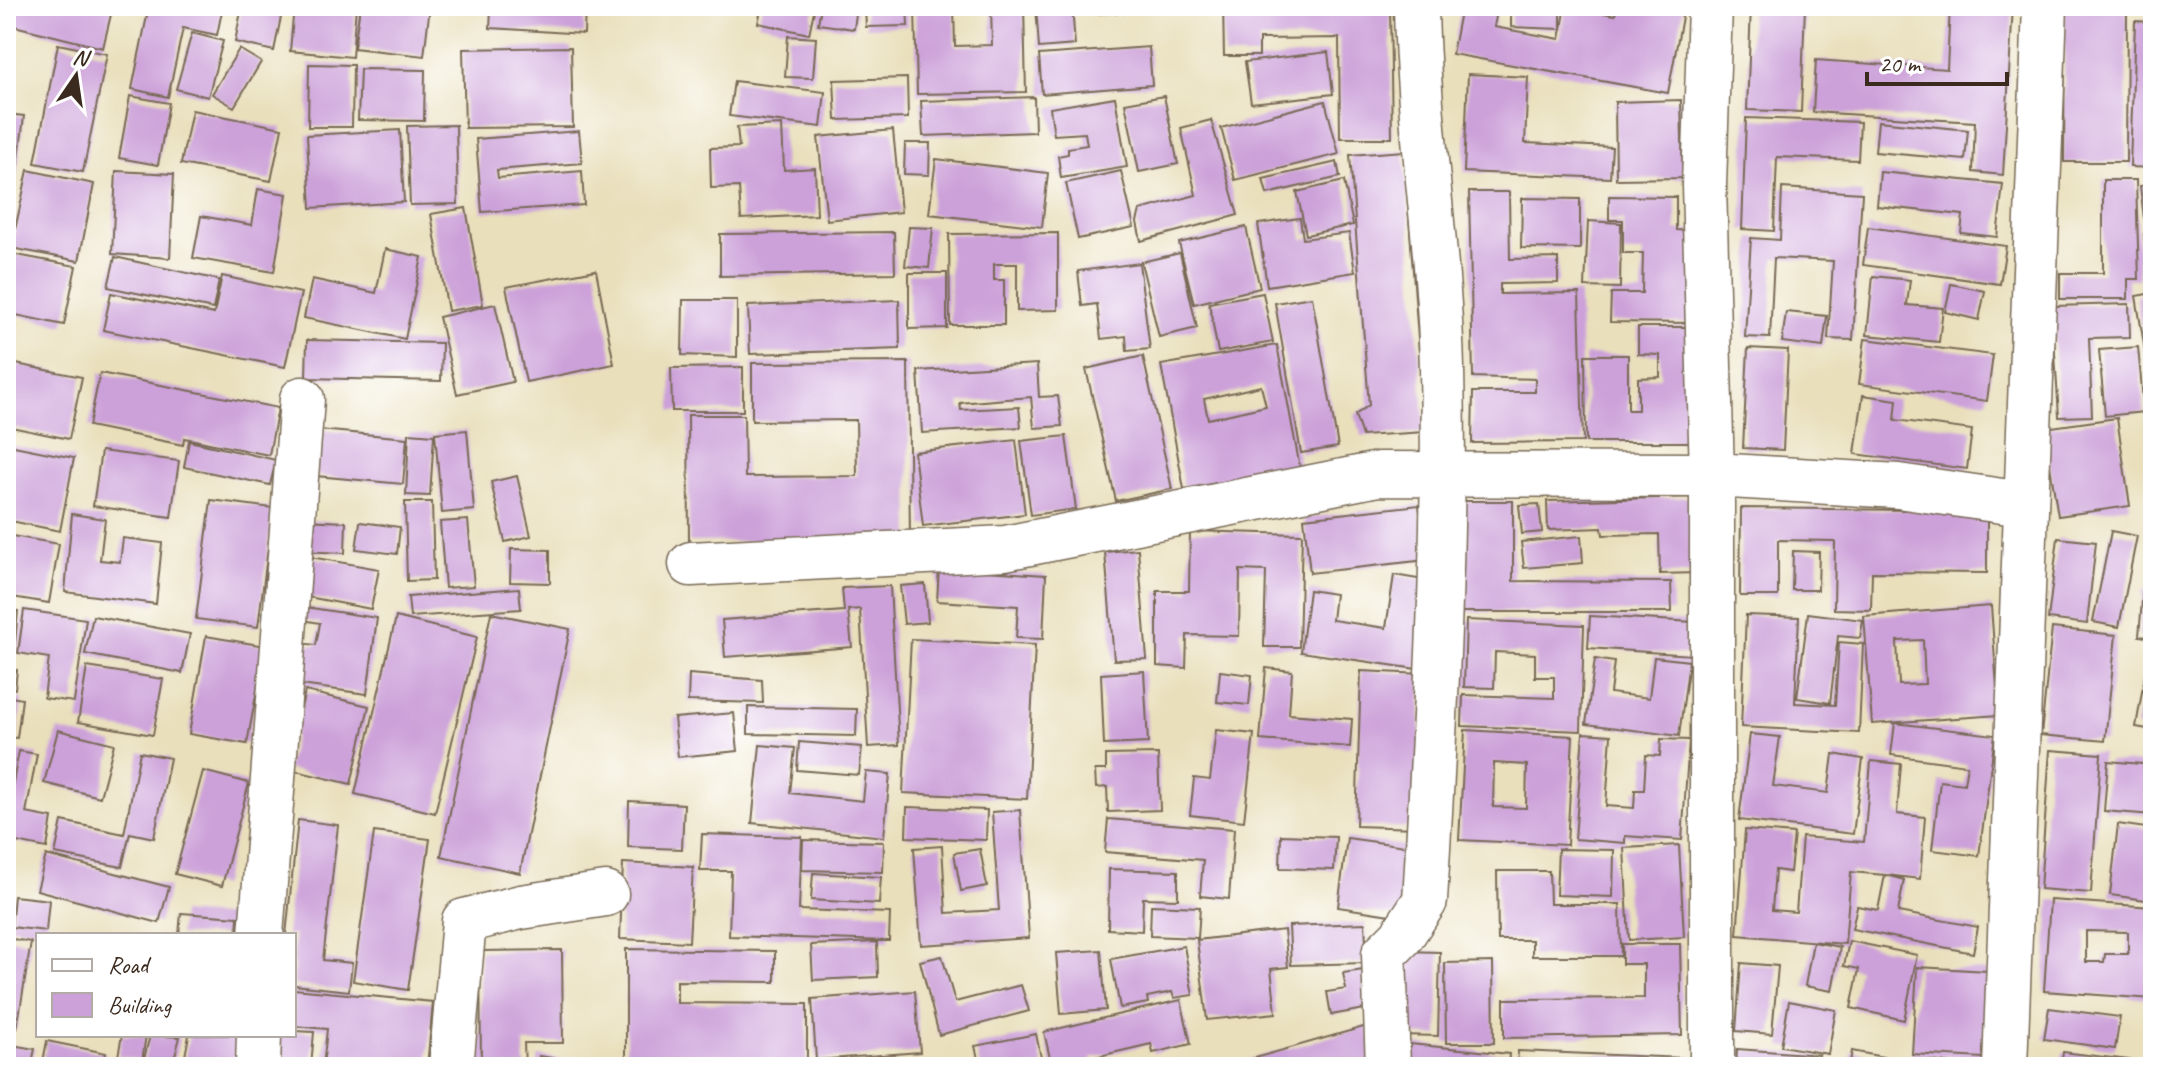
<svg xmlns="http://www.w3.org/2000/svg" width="2159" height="1073" font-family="Caveat,sans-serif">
	<rect width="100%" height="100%" fill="#fff"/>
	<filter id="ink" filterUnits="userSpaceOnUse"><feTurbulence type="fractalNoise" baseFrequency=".0125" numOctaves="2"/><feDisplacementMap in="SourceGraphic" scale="16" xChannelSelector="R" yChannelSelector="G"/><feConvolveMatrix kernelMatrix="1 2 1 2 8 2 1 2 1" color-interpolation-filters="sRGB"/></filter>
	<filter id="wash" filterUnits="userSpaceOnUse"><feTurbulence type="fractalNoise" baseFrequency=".006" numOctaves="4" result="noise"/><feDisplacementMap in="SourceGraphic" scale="32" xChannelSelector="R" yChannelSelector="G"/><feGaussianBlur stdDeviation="1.8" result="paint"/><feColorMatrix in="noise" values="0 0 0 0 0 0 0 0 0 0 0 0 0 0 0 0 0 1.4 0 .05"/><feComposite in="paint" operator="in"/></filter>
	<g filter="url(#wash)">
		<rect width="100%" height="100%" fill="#e9dfbb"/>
		<g id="blocks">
			<path fill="#cca1d9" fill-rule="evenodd" d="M 6,6 L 113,6 L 103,48 L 6,24 Z
				M 149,6 L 223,6 L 217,35 L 183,28 L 168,97 L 132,89 Z
				M 242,6 L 282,12 L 274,51 L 235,42 Z
				M 294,6 L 356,6 L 352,57 L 290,51 Z
				M 360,6 L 430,6 L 424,56 L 354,48 Z
				M 471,6 L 585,6 L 584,34 L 490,28 L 491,10 Z
				M 762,6 L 815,6 L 809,34 L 758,23 Z
				M 821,6 L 857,6 L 854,29 L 818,24 Z
				M 865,6 L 907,6 L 908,26 L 866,27 Z
				M 915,6 L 954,6 L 955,46 L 992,45 L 991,6 L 1024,6 L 1026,92 L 917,94 Z
				M 1036,6 L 1072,6 L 1075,45 L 1039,48 Z
				M 1088,6 L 1139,6 L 1139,12 L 1088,14 Z
				M 1223,6 L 1390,6 L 1392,138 L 1340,138 L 1339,38 L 1259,39 L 1259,56 L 1224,56 Z
				M 1461,6 L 1498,6 L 1494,27 L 1560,39 L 1566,6 L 1615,15 L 1617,6 L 1684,6 L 1668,93 L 1452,54 Z
				M 1511,6 L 1561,6 L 1561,29 L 1511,27 Z
				M 1751,6 L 1805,6 L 1801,112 L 1747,110 Z
				M 1950,6 L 2013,6 L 2003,175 L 1973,172 L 1975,122 L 1813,112 L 1816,60 L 1947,69 Z
				M 2065,6 L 2153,6 L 2153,10 L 2127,10 L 2126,162 L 2064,162 Z
				M 2135,21 L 2153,22 L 2153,168 L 2130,167 Z
				M 192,33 L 223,41 L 208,97 L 176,89 Z
				M 788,36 L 816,38 L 813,78 L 785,77 Z
				M 58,44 L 107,54 L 83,172 L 35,163 Z
				M 571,47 L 573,127 L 465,128 L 463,49 Z
				M 1149,47 L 1152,85 L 1042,94 L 1039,55 Z
				M 239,49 L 261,62 L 234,107 L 212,94 Z
				M 1328,52 L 1333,94 L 1251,103 L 1245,62 Z
				M 309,64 L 353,65 L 352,127 L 308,127 Z
				M 360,69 L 425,70 L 424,121 L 358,120 Z
				M 1468,74 L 1528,77 L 1525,143 L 1612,147 L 1610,178 L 1464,172 Z
				M 907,78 L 908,118 L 836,120 L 834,80 Z
				M 734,81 L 825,92 L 821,127 L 729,116 Z
				M 130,96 L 169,103 L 158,165 L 119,158 Z
				M 1164,96 L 1178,164 L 1139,172 L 1125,103 Z
				M 1034,97 L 1035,132 L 923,136 L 921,101 Z
				M 1115,97 L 1127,167 L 1061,178 L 1058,156 L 1068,154 L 1068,148 L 1087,145 L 1085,133 L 1054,135 L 1050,108 Z
				M 1681,100 L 1683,178 L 1616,179 L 1615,102 Z
				M 1325,101 L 1339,154 L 1235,180 L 1221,128 Z
				M 192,110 L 282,128 L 271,181 L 181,164 Z
				M 6,114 L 24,116 L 15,192 L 6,191 Z
				M 1746,118 L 1860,122 L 1858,160 L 1777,157 L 1774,231 L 1742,229 Z
				M 1211,120 L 1238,215 L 1141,241 L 1137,222 L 1140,210 L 1196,195 L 1181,128 Z
				M 1878,121 L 1968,130 L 1965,160 L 1875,152 Z
				M 456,125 L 458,204 L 410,205 L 407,126 Z
				M 782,125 L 784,170 L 815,168 L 817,215 L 741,219 L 739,187 L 711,188 L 710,148 L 739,147 L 737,127 Z
				M 400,130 L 404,202 L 311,208 L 307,135 Z
				M 893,130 L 901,212 L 827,220 L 818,137 Z
				M 579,131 L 582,163 L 497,170 L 498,178 L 582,171 L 584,205 L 482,212 L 476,139 Z
				M 905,143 L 930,143 L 929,175 L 904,174 Z
				M 1404,151 L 1425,432 L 1362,436 L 1355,415 L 1369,405 L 1350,155 Z
				M 936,159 L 1048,173 L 1042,227 L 929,214 Z
				M 1337,162 L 1340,177 L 1267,194 L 1263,179 Z
				M 28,170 L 94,184 L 79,261 L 11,248 Z
				M 116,171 L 174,174 L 170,258 L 112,254 Z
				M 1121,171 L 1134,227 L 1078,239 L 1066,183 Z
				M 1880,172 L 2003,184 L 1997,237 L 1961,233 L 1963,215 L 1877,206 Z
				M 2103,180 L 2136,180 L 2139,279 L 2128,279 L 2128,299 L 2060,299 L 2060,273 L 2103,273 Z
				M 1344,181 L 1353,225 L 1306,235 L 1297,192 Z
				M 2153,184 L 2153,217 L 2144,218 L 2140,186 Z
				M 1782,188 L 1862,193 L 1853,340 L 1828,339 L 1833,261 L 1774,258 L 1770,338 L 1745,337 L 1751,238 L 1780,240 Z
				M 258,189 L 287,194 L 274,272 L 193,258 L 201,216 L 252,225 Z
				M 1469,192 L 1509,192 L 1510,259 L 1558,258 L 1558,283 L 1500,284 L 1500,294 L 1579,293 L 1583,442 L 1472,443 L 1473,392 L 1535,392 L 1535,379 L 1473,377 Z
				M 1609,196 L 1676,197 L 1676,230 L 1693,231 L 1692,323 L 1610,322 L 1611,293 L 1642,293 L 1643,253 L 1623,253 L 1623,220 L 1609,220 Z
				M 1522,198 L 1580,199 L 1580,249 L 1521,248 Z
				M 466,208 L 483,305 L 448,311 L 431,214 Z
				M 1300,218 L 1303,239 L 1349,233 L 1355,272 L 1267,286 L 1258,224 Z
				M 1588,221 L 1621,223 L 1620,288 L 1585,287 Z
				M 909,227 L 933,228 L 929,268 L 905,266 Z
				M 1246,227 L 1260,288 L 1194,304 L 1179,243 Z
				M 1868,227 L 2006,246 L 2000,284 L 1863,265 Z
				M 894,232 L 895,273 L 720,276 L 720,234 Z
				M 1058,233 L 1058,310 L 1017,311 L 1017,264 L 994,264 L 994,280 L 1004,280 L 1004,325 L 950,325 L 949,234 Z
				M 2153,233 L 2153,283 L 2149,284 L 2144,234 Z
				M 385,249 L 422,257 L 405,339 L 304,318 L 312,279 L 376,293 Z
				M 6,253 L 76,266 L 64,325 L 6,313 Z
				M 1180,253 L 1197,328 L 1159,337 L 1141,262 Z
				M 115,257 L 219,280 L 213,309 L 108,287 Z
				M 1139,263 L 1150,349 L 1127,351 L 1126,336 L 1101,339 L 1097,304 L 1082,306 L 1078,271 Z
				M 596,270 L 614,364 L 526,382 L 506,287 Z
				M 909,273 L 947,273 L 947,328 L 909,329 Z
				M 222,276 L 301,293 L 285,367 L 103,330 L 111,293 L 214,314 Z
				M 1873,276 L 1910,280 L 1907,305 L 1943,308 L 1939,342 L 1867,335 Z
				M 1951,284 L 1985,291 L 1979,320 L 1945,312 Z
				M 1263,293 L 1273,342 L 1218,352 L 1209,303 Z
				M 2153,293 L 2153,387 L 2151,387 L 2136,296 Z
				M 1312,297 L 1338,447 L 1301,453 L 1275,303 Z
				M 683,300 L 737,300 L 737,357 L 682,355 Z
				M 899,300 L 900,349 L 750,354 L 748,306 Z
				M 495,304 L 513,382 L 457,394 L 439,317 Z
				M 2129,304 L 2130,337 L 2089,338 L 2092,416 L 2059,417 L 2052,306 Z
				M 1786,312 L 1827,316 L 1823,347 L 1782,342 Z
				M 1638,327 L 1693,327 L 1694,442 L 1586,442 L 1585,355 L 1628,355 L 1628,410 L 1638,410 L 1638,378 L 1660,377 L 1660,355 L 1638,354 Z
				M 1865,339 L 1993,355 L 1987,401 L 1859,384 Z
				M 307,340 L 442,343 L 441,381 L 306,378 Z
				M 1277,345 L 1300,468 L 1184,489 L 1161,365 ZM 1261,386 L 1266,406 L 1208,419 L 1204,399 Z
				M 2138,347 L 2144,412 L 2105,416 L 2099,350 Z
				M 1748,348 L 1788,350 L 1783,450 L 1743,448 Z
				M 1143,356 L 1172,489 L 1116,501 L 1086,369 Z
				M 6,362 L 82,377 L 69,439 L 6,426 Z
				M 908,362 L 910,540 L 689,542 L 688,415 L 744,415 L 745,477 L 857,476 L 856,420 L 752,421 L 752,363 Z
				M 1037,364 L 1039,397 L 1058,396 L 1062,426 L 1034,428 L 1031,397 L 960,403 L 961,410 L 1019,407 L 1021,427 L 922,433 L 918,371 Z
				M 743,367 L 743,411 L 672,411 L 671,368 Z
				M 100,373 L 278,408 L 269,455 L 184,438 L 183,445 L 89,426 Z
				M 1863,395 L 1897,400 L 1895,420 L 1972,430 L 1967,469 L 1855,454 Z
				M 2117,418 L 2130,506 L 2058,516 L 2044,428 Z
				M 319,430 L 407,438 L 403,484 L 316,476 Z
				M 467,430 L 474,510 L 442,513 L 435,433 Z
				M 409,433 L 434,435 L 430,496 L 406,495 Z
				M 1066,436 L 1076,509 L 1031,515 L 1021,441 Z
				M 1016,440 L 1025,514 L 923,526 L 914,452 Z
				M 189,441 L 276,460 L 270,485 L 184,467 Z
				M 9,445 L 74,458 L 60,531 L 6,520 Z
				M 101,451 L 179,461 L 171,517 L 93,506 Z
				M 517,476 L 531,536 L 505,542 L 491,482 Z
				M 1694,497 L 1697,573 L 1660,574 L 1659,534 L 1603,535 L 1602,528 L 1548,530 L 1547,501 Z
				M 211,500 L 273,508 L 258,627 L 196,619 Z
				M 1460,501 L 1513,501 L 1513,581 L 1671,582 L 1672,612 L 1459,612 Z
				M 405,502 L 432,502 L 434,580 L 407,581 Z
				M 1539,504 L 1542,532 L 1522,534 L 1519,505 Z
				M 1419,505 L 1426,560 L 1310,573 L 1304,518 Z
				M 1741,508 L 1987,511 L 1987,573 L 1872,572 L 1871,610 L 1834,609 L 1835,541 L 1778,540 L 1778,596 L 1740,596 Z
				M 72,514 L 105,519 L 100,560 L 120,562 L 123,538 L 162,543 L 156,604 L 65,592 Z
				M 302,520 L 346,522 L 345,553 L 301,551 Z
				M 468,520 L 474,586 L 445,588 L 440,522 Z
				M 360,522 L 400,527 L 397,554 L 356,549 Z
				M 1190,531 L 1302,534 L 1299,647 L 1264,647 L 1266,571 L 1240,570 L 1239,636 L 1187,635 L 1186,668 L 1157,666 L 1157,591 L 1189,591 Z
				M 2111,531 L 2137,536 L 2119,627 L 2093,622 Z
				M 6,535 L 59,544 L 49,603 L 6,596 Z
				M 1581,536 L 1583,563 L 1524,568 L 1521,542 Z
				M 2058,538 L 2096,542 L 2087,624 L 2048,619 Z
				M 511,549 L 550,550 L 550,583 L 510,582 Z
				M 1138,549 L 1147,659 L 1114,660 L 1105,552 Z
				M 1793,551 L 1819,552 L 1818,590 L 1792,590 Z
				M 299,555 L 379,569 L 371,609 L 292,594 Z
				M 939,568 L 1046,575 L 1043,639 L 1016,638 L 1018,606 L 937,601 Z
				M 1394,575 L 1430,581 L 1417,669 L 1301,652 L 1309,590 L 1335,594 L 1332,620 L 1386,628 Z
				M 925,584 L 928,622 L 904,624 L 900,586 Z
				M 890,586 L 899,745 L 868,747 L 860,609 L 848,610 L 852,647 L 725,657 L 722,620 L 844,611 L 842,588 Z
				M 519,588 L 521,609 L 410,617 L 408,597 Z
				M 2143,589 L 2153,589 L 2153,638 L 2139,636 Z
				M 1991,606 L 1999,715 L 1872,724 L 1864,616 ZM 1923,640 L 1925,684 L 1899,685 L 1897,641 Z
				M 305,607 L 377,618 L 367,694 L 286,683 L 292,642 L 316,645 L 320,623 L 303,620 Z
				M 6,610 L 18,611 L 13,664 L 6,663 Z
				M 24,610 L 86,619 L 74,702 L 44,698 L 49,658 L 18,653 Z
				M 491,613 L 570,629 L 520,873 L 441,856 Z
				M 1808,613 L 1863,620 L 1860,638 L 1838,636 L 1830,703 L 1797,698 Z
				M 1746,615 L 1799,617 L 1795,703 L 1835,705 L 1839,642 L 1863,644 L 1859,733 L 1741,727 Z
				M 93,616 L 190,634 L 182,673 L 85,654 Z
				M 1590,616 L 1694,622 L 1692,655 L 1588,648 Z
				M 396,617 L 477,637 L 435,813 L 355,794 Z
				M 1466,620 L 1584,625 L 1581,731 L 1462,726 L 1463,695 L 1554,698 L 1554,677 L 1535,677 L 1535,654 L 1495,652 L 1494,688 L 1464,687 Z
				M 2052,628 L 2116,635 L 2105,741 L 2041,735 Z
				M 206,636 L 265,646 L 247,744 L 189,734 Z
				M 911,639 L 1035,645 L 1027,799 L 903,793 Z
				M 1654,657 L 1689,661 L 1679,736 L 1586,724 L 1595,659 L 1614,662 L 1610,693 L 1649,698 Z
				M 87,667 L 163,679 L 153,735 L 78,722 Z
				M 6,668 L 17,670 L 15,689 L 6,688 Z
				M 1266,668 L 1292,671 L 1289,714 L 1352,719 L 1350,747 L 1260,740 Z
				M 1144,671 L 1148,743 L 1104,745 L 1101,674 Z
				M 1220,671 L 1252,675 L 1249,705 L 1217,702 Z
				M 1361,671 L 1422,674 L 1417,828 L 1356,826 Z
				M 689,674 L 762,680 L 763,703 L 688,701 Z
				M 2145,674 L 2153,675 L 2153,730 L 2136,727 Z
				M 305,691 L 369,706 L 351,784 L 287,769 Z
				M 6,696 L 22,699 L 17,738 L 6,737 Z
				M 748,707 L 857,709 L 856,736 L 748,734 Z
				M 734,713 L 738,751 L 678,757 L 674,718 Z
				M 1895,723 L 1995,735 L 1979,856 L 1932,850 L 1940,781 L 1964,784 L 1967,765 L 1891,755 Z
				M 58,730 L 114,744 L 100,797 L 44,783 Z
				M 1216,730 L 1254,734 L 1244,821 L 1190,815 L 1194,778 L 1210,780 Z
				M 1465,730 L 1573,736 L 1567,845 L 1459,840 ZM 1494,763 L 1527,765 L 1526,808 L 1493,807 Z
				M 1583,733 L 1611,735 L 1606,806 L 1634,808 L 1635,790 L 1644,790 L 1646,755 L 1660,756 L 1661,739 L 1689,740 L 1682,840 L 1625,836 L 1625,843 L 1575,839 Z
				M 1750,734 L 1780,737 L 1773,786 L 1828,793 L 1833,754 L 1863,759 L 1853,834 L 1739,820 Z
				M 799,742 L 862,747 L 859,775 L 797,770 Z
				M 760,745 L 795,748 L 790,793 L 863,801 L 866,772 L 890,774 L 884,837 L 752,823 Z
				M 2050,750 L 2101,754 L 2091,893 L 2040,889 Z
				M 19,751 L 37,754 L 26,813 L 52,818 L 47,848 L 6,840 L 6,819 Z
				M 140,752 L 170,758 L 154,838 L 130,833 L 122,867 L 55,854 L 62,821 L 124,834 Z
				M 1158,754 L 1160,810 L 1108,812 L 1107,787 L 1096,788 L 1095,770 L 1106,770 L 1106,755 Z
				M 1871,761 L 1901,764 L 1897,814 L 1925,817 L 1920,879 L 1886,875 L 1904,880 L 1898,912 L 1978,927 L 1973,953 L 1852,929 L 1857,906 L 1878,910 L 1885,875 L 1851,872 L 1845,944 L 1737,935 L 1745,830 L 1794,834 L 1790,872 L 1775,870 L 1772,910 L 1796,912 L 1802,837 L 1864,842 Z
				M 2108,761 L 2153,765 L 2153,815 L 2104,811 Z
				M 203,771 L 249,783 L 222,886 L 175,874 Z
				M 629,801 L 684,804 L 682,849 L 628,847 Z
				M 907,807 L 987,810 L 986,840 L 906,837 Z
				M 1020,810 L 1029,938 L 921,945 L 914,848 L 942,846 L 946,913 L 999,910 L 992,812 Z
				M 1108,819 L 1234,829 L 1229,899 L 1200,896 L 1203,860 L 1105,852 Z
				M 298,820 L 338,825 L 323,960 L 352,963 L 349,991 L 294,985 L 294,935 L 286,935 Z
				M 2118,824 L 2153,829 L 2153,901 L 2110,895 Z
				M 374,832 L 430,839 L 408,990 L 353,981 Z
				M 702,834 L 802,837 L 799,910 L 890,913 L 889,941 L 729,936 L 731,871 L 700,871 Z
				M 1281,835 L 1336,837 L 1334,870 L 1280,868 Z
				M 1347,838 L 1413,847 L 1403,917 L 1338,907 Z
				M 803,840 L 884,842 L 883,872 L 802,870 Z
				M 1679,845 L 1684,937 L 1629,940 L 1624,848 Z
				M 980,849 L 987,886 L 961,891 L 954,853 Z
				M 1558,849 L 1614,850 L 1613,897 L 1556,895 Z
				M 46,855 L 169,887 L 159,923 L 37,890 Z
				M 623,863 L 693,867 L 689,942 L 620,939 Z
				M 1109,869 L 1178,871 L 1178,899 L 1143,898 L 1142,931 L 1108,929 Z
				M 1497,871 L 1549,871 L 1550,904 L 1620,904 L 1621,956 L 1532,956 L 1532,940 L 1498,940 Z
				M 813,873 L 881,877 L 879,904 L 811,900 Z
				M 14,896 L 49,900 L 46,931 L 11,927 Z
				M 2050,900 L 2153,907 L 2153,999 L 2044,991 ZM 2086,931 L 2128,932 L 2128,954 L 2105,954 L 2104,962 L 2086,962 Z
				M 1151,905 L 1200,907 L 1198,938 L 1150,936 Z
				M 181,913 L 238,917 L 237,935 L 179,935 Z
				M 1365,923 L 1367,963 L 1291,965 L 1289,926 Z
				M 1284,930 L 1288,967 L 1271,969 L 1276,1013 L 1207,1020 L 1197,940 Z
				M 6,938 L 31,942 L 17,1029 L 6,1027 Z
				M 1849,941 L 1917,955 L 1904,1020 L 1851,1008 L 1859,969 L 1844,966 Z
				M 877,942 L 878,977 L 813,980 L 811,945 Z
				M 1813,942 L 1840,947 L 1832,991 L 1805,986 Z
				M 1622,944 L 1680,944 L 1682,1035 L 1504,1038 L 1504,999 L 1644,998 L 1644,964 L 1622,964 Z
				M 1184,946 L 1193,995 L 1174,998 L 1172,992 L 1147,997 L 1148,1003 L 1120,1008 L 1111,959 Z
				M 626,949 L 775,951 L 775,982 L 677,981 L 677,1003 L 807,1004 L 807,1067 L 626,1067 Z
				M 562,950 L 563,1043 L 524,1043 L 525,1067 L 481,1067 L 480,951 Z
				M 1101,950 L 1106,1010 L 1061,1014 L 1056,953 Z
				M 1403,951 L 1440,952 L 1438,1036 L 1401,1035 Z
				M 942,956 L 955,1002 L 1021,985 L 1029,1011 L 939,1035 L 920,961 Z
				M 1493,962 L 1494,1043 L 1446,1043 L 1445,963 Z
				M 1741,963 L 1778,966 L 1772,1034 L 1736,1031 Z
				M 1917,967 L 1988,971 L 1983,1058 L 1912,1054 Z
				M 1370,969 L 1376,1007 L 1331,1015 L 1327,992 L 1346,989 L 1343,973 Z
				M 294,989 L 433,1002 L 427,1067 L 323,1067 L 327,1029 L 294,1026 Z
				M 915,991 L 920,1052 L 816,1060 L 812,999 Z
				M 1181,1000 L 1191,1044 L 1153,1053 L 1151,1044 L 1091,1058 L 1093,1067 L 1052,1067 L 1044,1032 Z
				M 1789,1001 L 1836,1010 L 1828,1054 L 1781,1046 Z
				M 2049,1008 L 2120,1017 L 2115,1049 L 2044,1039 Z
				M 1367,1026 L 1378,1067 L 1228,1067 L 1227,1066 Z
				M 294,1031 L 314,1032 L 311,1067 L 274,1067 L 276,1035 L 294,1035 Z
				M 1036,1034 L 1043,1067 L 980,1067 L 975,1046 Z
				M 122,1035 L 146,1035 L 142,1061 L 118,1056 Z
				M 150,1035 L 180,1037 L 172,1067 L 142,1067 Z
				M 189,1035 L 248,1035 L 246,1067 L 183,1067 Z
				M 47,1041 L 106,1053 L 103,1067 L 42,1067 Z
				M 6,1044 L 35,1049 L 31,1067 L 6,1067 Z
				M 1410,1044 L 1509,1054 L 1508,1067 L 1407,1067 Z
				M 1737,1049 L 1819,1055 L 1819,1067 L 1736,1067 Z
				M 1518,1051 L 1683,1058 L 1682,1067 L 1517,1067 Z
				M 1852,1051 L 1909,1062 L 1908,1067 L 1849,1067 Z
				M 2063,1052 L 2153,1063 L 2153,1067 L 2061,1067 Z
				M 539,1056 L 579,1062 L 579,1067 L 537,1067 Z
				M 1917,1059 L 1960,1065 L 1960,1067 L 1916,1067 Z"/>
		</g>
	</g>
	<g filter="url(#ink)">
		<use href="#blocks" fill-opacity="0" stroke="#786955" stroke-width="2"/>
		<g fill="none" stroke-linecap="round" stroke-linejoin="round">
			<g stroke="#786955" stroke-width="47">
				<path id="minor" d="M 1710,6 L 1704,185 L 1712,475 L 1712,1067
					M 691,564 L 1005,548 L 1378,474 L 1712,475 L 1898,486 L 2023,504
					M 261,935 L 302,399
					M 258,1067 L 259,1035
					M 451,1067 L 464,921 L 521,907 L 606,894
					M 1388,1067 L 1384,954 L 1401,937 L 1425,901 C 1435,724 1446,546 1442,368 C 1439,247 1418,127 1416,6
					M 2005,1067 L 2045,6"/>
			</g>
			<use href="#minor" stroke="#fff" stroke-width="44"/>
		</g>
	</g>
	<rect width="2159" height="1073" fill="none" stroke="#fff" stroke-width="32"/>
	<rect x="36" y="933" width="260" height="104" fill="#ffffff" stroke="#b1aaa5" stroke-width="2"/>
	<rect x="52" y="959" width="40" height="12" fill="#ffffff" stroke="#b1aaa5" stroke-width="2"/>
	<text x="108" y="973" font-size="24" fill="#3b2a1e">Road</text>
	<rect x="52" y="993" width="40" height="24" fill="#cca1d9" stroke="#b1aaa5" stroke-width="2"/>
	<text x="108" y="1013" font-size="24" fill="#3b2a1e">Building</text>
	<g transform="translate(76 76) rotate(13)" stroke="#ffffff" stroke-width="6" paint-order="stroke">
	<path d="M0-6L14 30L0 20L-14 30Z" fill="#3b2a1e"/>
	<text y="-12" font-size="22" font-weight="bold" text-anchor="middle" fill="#3b2a1e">N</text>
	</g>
	<path d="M1867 72v12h140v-12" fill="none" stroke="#3b2a1e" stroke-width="4"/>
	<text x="1879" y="72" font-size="24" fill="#3b2a1e" stroke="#ffffff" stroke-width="6" paint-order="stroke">20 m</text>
</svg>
